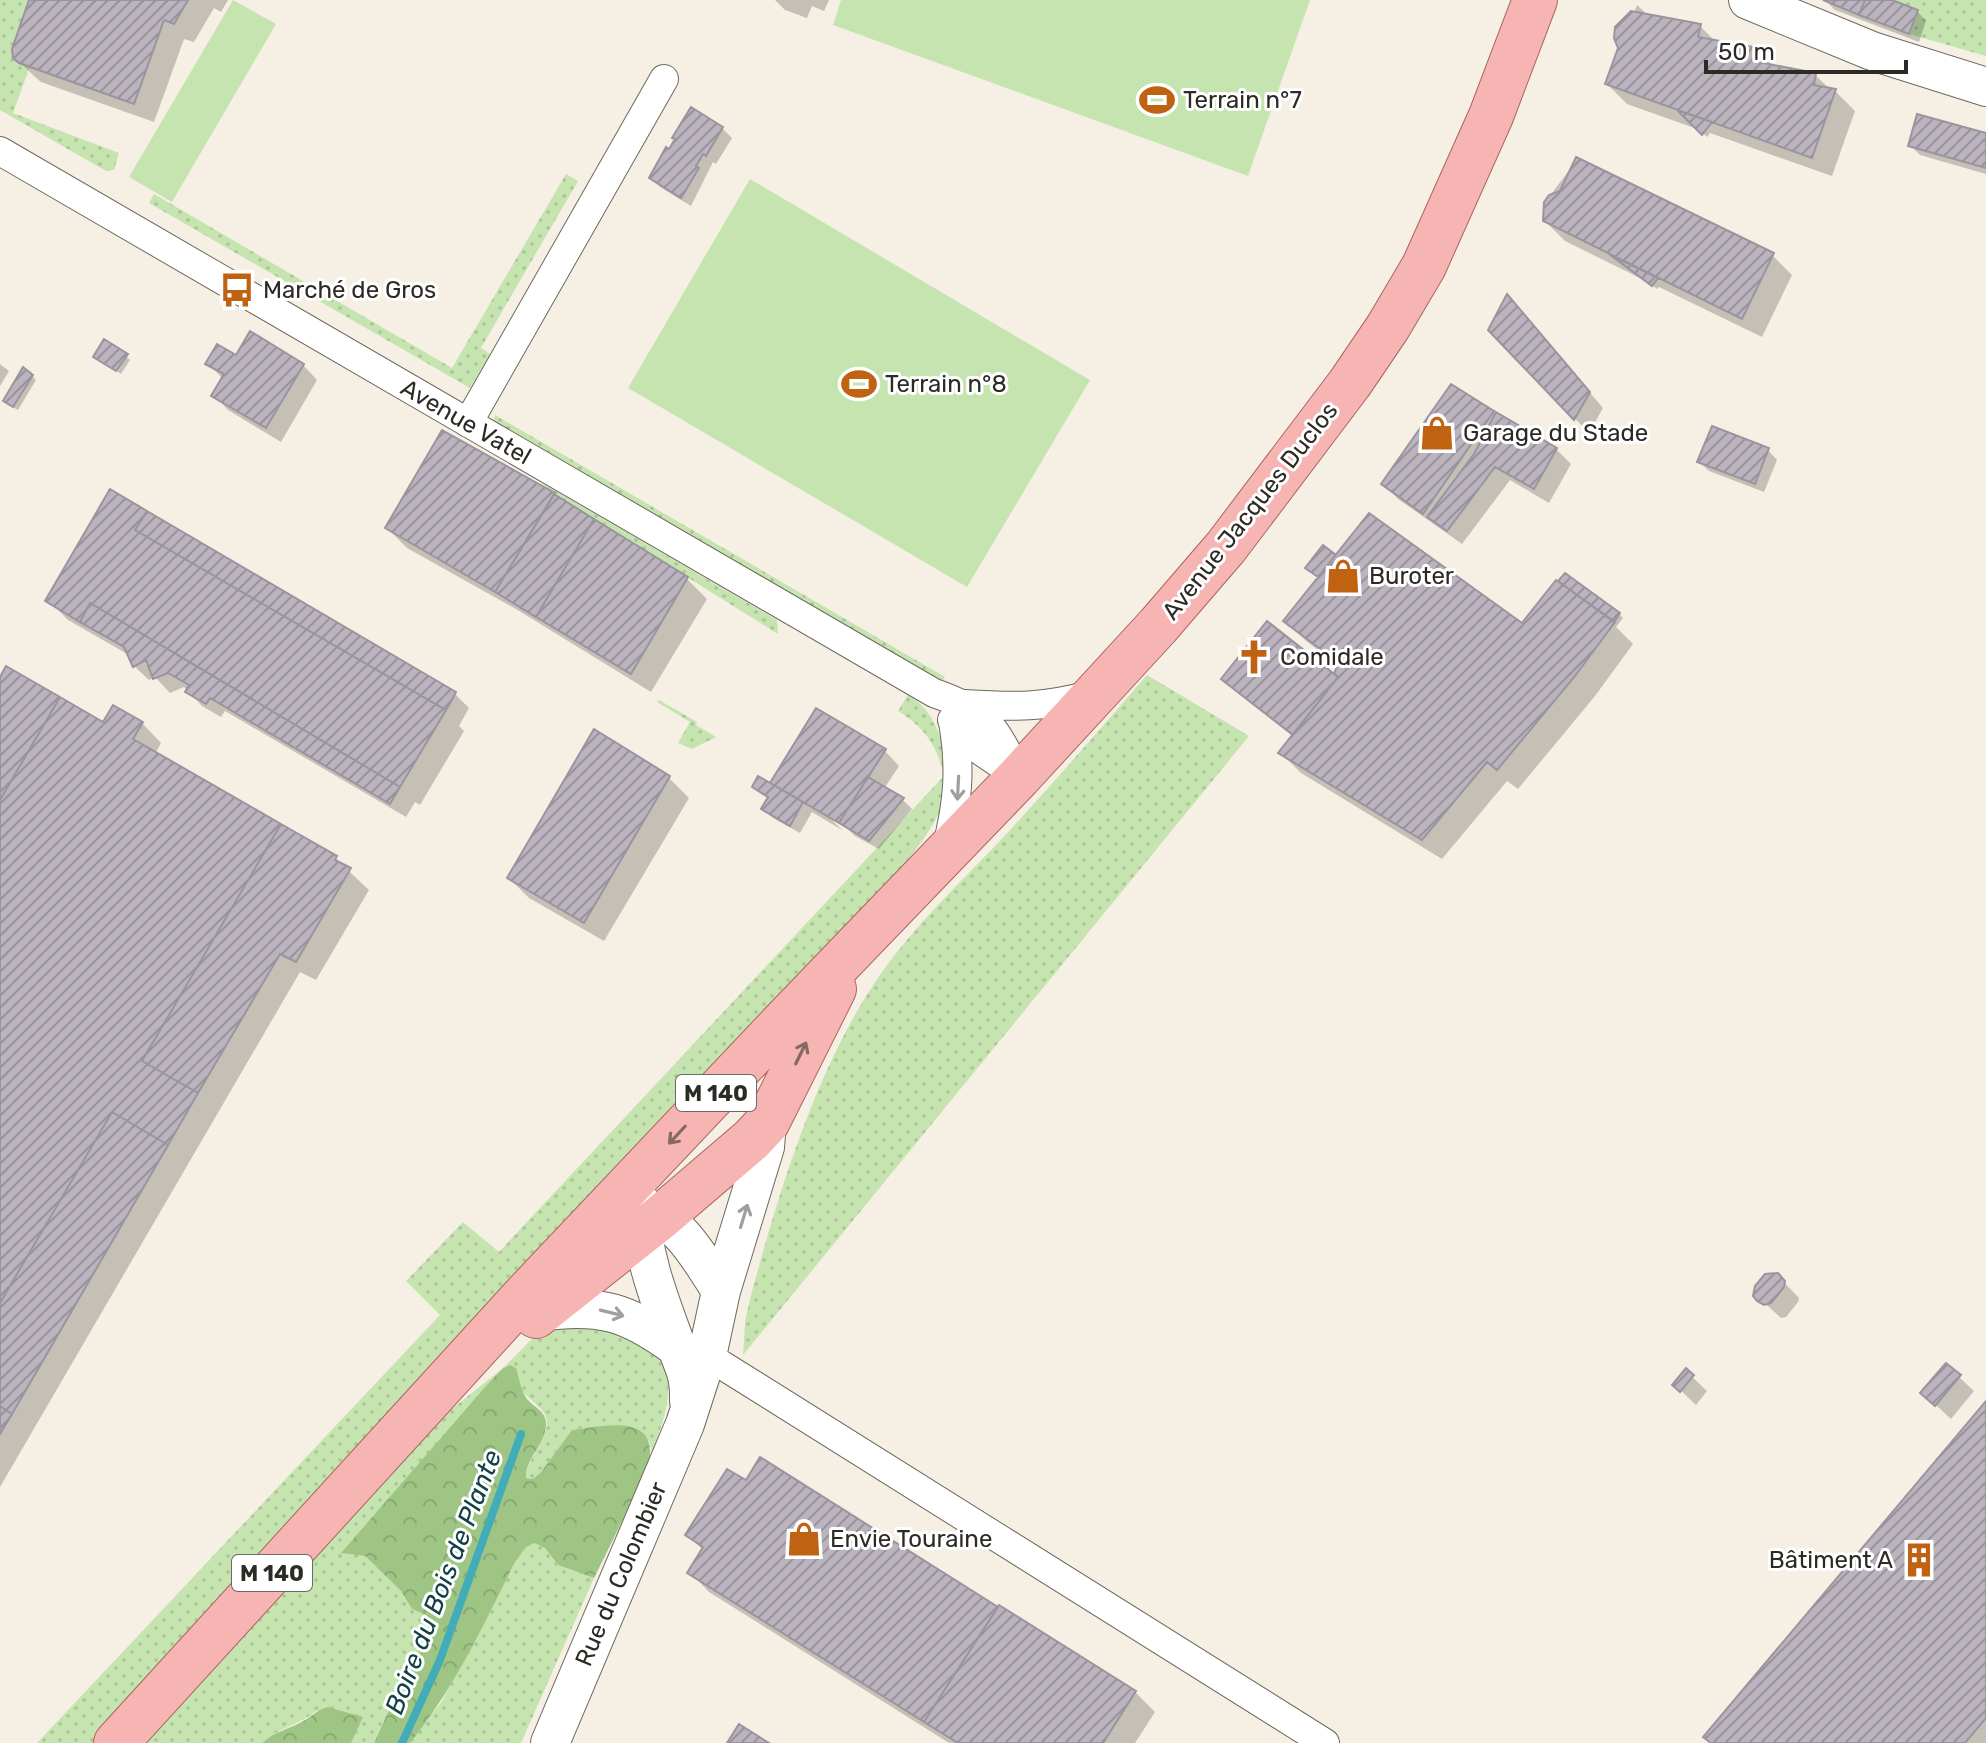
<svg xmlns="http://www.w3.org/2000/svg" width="1986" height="1743" font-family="Rubik,sans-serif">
	<defs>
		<pattern id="grass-dots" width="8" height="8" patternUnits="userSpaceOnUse" patternTransform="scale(2)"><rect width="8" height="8" fill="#c5e4b0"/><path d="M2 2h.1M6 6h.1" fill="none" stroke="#a9c497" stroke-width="1.8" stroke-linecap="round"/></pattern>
		<pattern id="forest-crowns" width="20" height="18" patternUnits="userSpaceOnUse" patternTransform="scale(2)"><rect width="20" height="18" fill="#9fc584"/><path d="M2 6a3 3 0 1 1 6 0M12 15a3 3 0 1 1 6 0" fill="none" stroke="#89a972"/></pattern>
		<pattern id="building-hatch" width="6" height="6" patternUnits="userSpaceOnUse" patternTransform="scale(2)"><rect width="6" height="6" fill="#bbb4bf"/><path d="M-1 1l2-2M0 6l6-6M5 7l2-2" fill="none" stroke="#98939b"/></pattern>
	</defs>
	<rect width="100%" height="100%" fill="#f6f0e4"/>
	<path fill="url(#grass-dots)" d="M 0,0 L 29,0 L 12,54 L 15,60 L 30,66 L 13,113 L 119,153 L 114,170 L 106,171 L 0,110 Z
		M 1892,0 L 1986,0 L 1986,56 L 1909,34 L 1918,10 Z
		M 566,174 L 578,181 L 481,348 L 490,354 L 470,388 L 149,203 L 154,194 L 452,368 Z
		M 495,415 L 945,677 L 942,683 L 493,423 Z
		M 542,483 L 777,620 L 778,634 L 554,494 Z
		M 1147,675 L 1249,736 L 743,1355 L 745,1322 L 751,1295 C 778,1195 814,1077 870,990 C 905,935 953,890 998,843 C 1049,788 1098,732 1147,675 Z
		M 908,695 C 945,716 955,776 939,813 C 928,836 911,855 896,875 L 97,1743 L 37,1743 L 440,1315 L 406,1281 L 463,1222 L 499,1252 L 944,776 C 937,745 925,728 898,711 Z
		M 659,700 L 697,722 L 696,725 L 716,737 L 692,749 L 678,743 L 690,722 L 657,702 Z
		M 591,1319 C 605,1325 645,1340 654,1349 C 681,1379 664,1420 652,1452 L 649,1441 L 584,1428 L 572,1430 L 541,1472 L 533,1479 L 526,1478 C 525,1458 556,1434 544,1413 C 538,1404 528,1399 522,1390 L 342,1553 L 365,1556 L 401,1591 L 412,1609 L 426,1615 L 431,1624 L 427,1642 L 394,1699 L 374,1743 L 351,1743 L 362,1717 L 316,1711 C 300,1725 277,1728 262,1743 L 142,1743 L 419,1441 L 453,1408 L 502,1369 L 537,1334 Z
		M 534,1543 L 545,1548 L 558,1565 L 594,1578 L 521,1743 L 410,1743 L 442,1701 L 514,1564 L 525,1548 Z"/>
	<path fill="url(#forest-crowns)" d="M 510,1365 L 516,1368 C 519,1378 521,1390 527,1399 C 535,1408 546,1411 546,1424 C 546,1445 525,1458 526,1478 L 533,1479 L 541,1472 L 572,1430 C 606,1426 662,1411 648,1469 L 594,1578 L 558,1565 L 545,1548 L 534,1543 L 525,1548 L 514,1564 C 483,1626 454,1689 410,1743 L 374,1743 L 394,1699 L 427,1642 L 431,1624 L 426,1615 L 412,1609 L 401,1591 L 365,1556 L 341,1553 L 486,1386 L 502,1369 Z
		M 328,1707 L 363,1717 L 351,1743 L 262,1743 C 274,1731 291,1729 305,1720 C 313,1715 318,1710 328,1707 Z"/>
	<path fill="#c5e4b0" d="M 233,0 L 276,24 L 172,202 L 129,177 Z
		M 841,0 L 1310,0 L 1248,176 L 833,25 Z
		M 750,179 L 1090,380 L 967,587 L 628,388 Z"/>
	<path fill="#0003" d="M 32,0 L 228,0 L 221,12 L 214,8 L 194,42 L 184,39 L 154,122 L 41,82 L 35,77 L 15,57 Z
		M 775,0 L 829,0 L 824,11 L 812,6 L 807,18 L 785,10 Z
		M 1825,0 L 1887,0 L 1917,11 L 1926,21 L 1919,42 L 1835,10 Z
		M 1637,5 L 1650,17 L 1700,26 L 1716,42 L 1758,50 L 1775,67 L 1815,75 L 1831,90 L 1835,91 L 1855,111 L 1832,176 L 1710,133 L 1707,137 L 1700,130 L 1627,104 L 1607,84 Z
		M 722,128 L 732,138 L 716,164 L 713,162 L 691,206 L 660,187 L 651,177 L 670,152 Z
		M 1986,135 L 1986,174 L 1920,155 L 1911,146 Z
		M 1570,169 L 1772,255 L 1792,275 L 1762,337 L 1659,287 L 1657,289 L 1646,281 L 1565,241 L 1545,221 L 1554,196 L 1552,193 Z
		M 1521,311 L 1603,408 L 1589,433 L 1490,330 Z
		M 126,356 L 130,360 L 121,374 L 100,360 Z
		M 237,357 L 303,365 L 317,380 L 281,442 L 228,410 L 214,395 L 223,379 L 208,363 Z
		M 0,364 L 9,371 L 0,386 Z
		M 32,376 L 36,380 L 18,410 L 9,405 L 5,401 Z
		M 1493,412 L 1556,449 L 1571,464 L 1549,503 L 1510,480 L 1462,544 L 1398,499 L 1384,484 Z
		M 1768,450 L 1777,460 L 1764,492 L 1709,471 L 1699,462 Z
		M 557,499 L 687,579 L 707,599 L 651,692 L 516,609 L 407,548 L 387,528 Z
		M 1336,558 L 1522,626 L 1568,588 L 1619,614 L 1623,618 L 1616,627 L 1633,644 L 1595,696 L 1518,789 L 1507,781 L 1442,859 L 1301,773 L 1281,753 L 1294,737 L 1224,679 L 1342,682 L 1340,667 L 1305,640 L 1286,621 L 1320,578 L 1312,572 Z
		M 48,600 L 455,694 L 469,708 L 459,726 L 464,731 L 420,805 L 415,802 L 406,817 L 225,711 L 221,717 L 202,706 L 184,687 L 170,693 L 155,677 L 149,680 L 134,666 L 129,655 L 68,620 Z
		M 0,681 L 104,725 L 142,723 L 161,743 L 155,754 L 335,858 L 369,890 L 316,980 L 300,972 L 0,1487 Z
		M 885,751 L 899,766 L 884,789 L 903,800 L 912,809 L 879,849 L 855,836 L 833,815 L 830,818 L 842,830 L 812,812 L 800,833 L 773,818 L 764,809 L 769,799 L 754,787 L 778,790 Z
		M 669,778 L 689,798 L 604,941 L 529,898 L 509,878 Z
		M 1777,1275 L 1799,1298 L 1798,1302 L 1786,1317 L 1781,1318 L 1756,1295 Z
		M 1686,1371 L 1707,1391 L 1696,1405 L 1675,1385 Z
		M 1959,1377 L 1974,1391 L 1951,1419 L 1923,1393 Z
		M 1986,1404 L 1986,1743 L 1712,1743 Z
		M 760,1460 L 1135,1692 L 1155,1712 L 1135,1743 L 949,1743 L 709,1592 L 690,1572 L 703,1550 L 688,1535 L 746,1483 Z"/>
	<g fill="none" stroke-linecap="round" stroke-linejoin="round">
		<path stroke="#42adb9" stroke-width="8" d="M 402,1743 L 440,1660 L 521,1434"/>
	</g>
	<path fill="url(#building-hatch)" stroke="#9a949e" stroke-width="2" d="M 29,0 L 188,0 L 174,24 L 164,20 L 134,104 L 19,63 L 13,58 L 12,49 Z
		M 1823,0 L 1865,0 L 1859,15 Z
		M 1865,0 L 1892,0 L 1918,10 L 1909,34 L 1859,15 Z
		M 1631,11 L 1701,24 L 1698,37 L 1759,48 L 1758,62 L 1816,73 L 1814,85 L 1836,89 L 1812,158 L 1605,84 L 1618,48 L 1614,38 L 1615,27 Z
		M 691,107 L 723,127 L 706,156 L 703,154 L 696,166 L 699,168 L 681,198 L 649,178 L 666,147 L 669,149 L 675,139 L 672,138 Z
		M 1677,110 L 1712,122 L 1702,135 Z
		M 1917,114 L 1986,133 L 1986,168 L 1908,146 Z
		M 1576,157 L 1774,253 L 1742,319 L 1543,221 L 1544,202 L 1549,195 L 1560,191 Z
		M 1609,254 L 1658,278 L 1652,286 Z
		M 1507,294 L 1590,392 L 1574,420 L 1488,330 Z
		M 250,331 L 304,364 L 266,428 L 211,396 L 224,374 L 205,364 L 217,344 L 236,355 Z
		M 104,339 L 128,354 L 116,371 L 93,357 Z
		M 23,367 L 33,375 L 13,407 L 3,401 Z
		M 1451,384 L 1494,411 L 1423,514 L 1381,484 Z
		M 1496,412 L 1557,448 L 1534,489 L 1495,467 L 1447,531 L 1427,517 L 1474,454 Z
		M 1712,426 L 1769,448 L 1755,484 L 1697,462 Z
		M 442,430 L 555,493 L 495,592 L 385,528 Z
		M 110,489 L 147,511 L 135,530 L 446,710 L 400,787 L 90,603 L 80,622 L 45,601 Z
		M 554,494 L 594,519 L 536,617 L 495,592 Z
		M 147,511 L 456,692 L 446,710 L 135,530 Z
		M 1369,513 L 1522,623 L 1556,580 L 1615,622 L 1575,676 L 1497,770 L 1487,762 L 1422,840 L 1278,753 L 1338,677 L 1334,673 L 1339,663 L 1283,621 Z
		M 594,519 L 688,577 L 631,674 L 536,617 Z
		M 1323,545 L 1336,555 L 1318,577 L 1305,568 Z
		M 1565,573 L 1620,613 L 1614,622 L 1558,581 Z
		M 90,603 L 400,787 L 390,804 L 210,698 L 206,704 L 185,692 L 189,685 L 168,673 L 153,679 L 146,660 L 133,667 L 124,647 L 80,622 Z
		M 1267,621 L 1338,677 L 1293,735 L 1221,679 Z
		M 6,666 L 60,697 L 0,800 L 0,677 Z
		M 60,697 L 103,722 L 113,705 L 143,722 L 133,739 L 281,824 L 142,1061 L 198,1093 L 168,1145 L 112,1112 L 0,1303 L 0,800 Z
		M 816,708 L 886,749 L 839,823 L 770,783 Z
		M 594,729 L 670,776 L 584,923 L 507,878 Z
		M 758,776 L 803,802 L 790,826 L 761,809 L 768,797 L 752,787 Z
		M 868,777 L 904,798 L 869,841 L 839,823 Z
		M 281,824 L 337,856 L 335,860 L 351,868 L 296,962 L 280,954 L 198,1093 L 142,1061 Z
		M 112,1112 L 168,1145 L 12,1414 L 0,1406 L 0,1303 Z
		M 1778,1273 L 1785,1281 L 1784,1287 L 1771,1303 L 1764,1305 L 1757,1301 L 1753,1296 L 1755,1286 L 1765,1274 Z
		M 1946,1363 L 1961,1375 L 1935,1406 L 1920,1393 Z
		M 1686,1368 L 1694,1375 L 1680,1392 L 1672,1385 Z
		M 1986,1401 L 1986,1718 L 1965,1743 L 1711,1743 L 1703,1737 Z
		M 0,1406 L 12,1414 L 0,1434 Z
		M 760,1457 L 998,1607 L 924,1722 L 687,1573 L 703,1547 L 685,1535 L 727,1469 L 746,1480 Z
		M 999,1605 L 1136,1691 L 1103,1743 L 958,1743 L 924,1722 Z
		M 739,1724 L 769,1743 L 727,1743 Z"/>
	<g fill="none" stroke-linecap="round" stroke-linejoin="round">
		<g stroke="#6e685e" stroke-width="30">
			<path id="street" d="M 0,151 L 934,693 C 988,712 995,726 1019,777
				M 468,423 L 664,79
				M 964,704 C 1014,707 1045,708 1093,694
				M 952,720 L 972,745 L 1019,777
				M 947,847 C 958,801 961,769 953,722
				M 689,1351 L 722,1365 L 1325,1743"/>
		</g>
		<g stroke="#6e685e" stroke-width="40">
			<path id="secondary" d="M 1748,0 L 1872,51 L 1986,87
				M 641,1203 C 640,1250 659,1299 675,1342 C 683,1367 690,1373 689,1401
				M 633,1209 C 675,1210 701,1260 721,1291
				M 540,1312 C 599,1303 628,1312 676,1347
				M 550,1743 L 685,1424 L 707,1356 L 721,1291 L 765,1147 L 767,1123"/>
		</g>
		<g stroke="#ab6460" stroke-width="46">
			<path id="primary" d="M 536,1316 L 661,1217 L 751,1140 L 767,1123 L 834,989
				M 116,1743 L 524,1296 L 788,1017 L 1019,777 L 1158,626 L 1226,547 L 1350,383 L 1388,327 L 1424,266 L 1491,116 L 1535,0"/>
		</g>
		<use href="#street" stroke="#fff" stroke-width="28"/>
		<use href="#secondary" stroke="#fff" stroke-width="38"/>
		<use href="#primary" stroke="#f6b5b2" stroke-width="44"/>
	</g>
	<defs><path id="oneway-shaft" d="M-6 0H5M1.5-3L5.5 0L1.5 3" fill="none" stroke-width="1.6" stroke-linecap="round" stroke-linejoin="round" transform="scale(2)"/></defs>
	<g stroke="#a09f9d">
		<use href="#oneway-shaft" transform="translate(958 788) rotate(93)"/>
		<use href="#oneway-shaft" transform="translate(744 1216) rotate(-73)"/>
		<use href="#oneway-shaft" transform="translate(612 1313) rotate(14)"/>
	</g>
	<g stroke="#876964">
		<use href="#oneway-shaft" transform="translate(801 1053) rotate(-64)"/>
		<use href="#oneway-shaft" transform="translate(677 1135) rotate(133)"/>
	</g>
	<defs>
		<g id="stadium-bare" transform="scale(2.76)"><path d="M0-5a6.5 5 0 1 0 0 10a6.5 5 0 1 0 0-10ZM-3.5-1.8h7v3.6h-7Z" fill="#bf6312" stroke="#fff" stroke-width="2.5" paint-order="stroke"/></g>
		<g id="bus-bare" transform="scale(2.76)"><path d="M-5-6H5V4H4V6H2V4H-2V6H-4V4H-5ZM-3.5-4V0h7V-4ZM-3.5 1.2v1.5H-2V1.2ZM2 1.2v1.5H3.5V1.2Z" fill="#bf6312" stroke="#fff" stroke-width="2.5" paint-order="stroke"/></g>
		<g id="shop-bare" transform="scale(2.76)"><path d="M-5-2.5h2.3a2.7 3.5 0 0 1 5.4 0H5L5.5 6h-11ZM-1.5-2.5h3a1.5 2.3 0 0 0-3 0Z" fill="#bf6312" stroke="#fff" stroke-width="2.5" paint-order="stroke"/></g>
		<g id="church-bare" transform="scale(2.76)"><path d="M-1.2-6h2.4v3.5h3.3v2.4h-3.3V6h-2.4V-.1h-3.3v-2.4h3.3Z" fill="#bf6312" stroke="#fff" stroke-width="2.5" paint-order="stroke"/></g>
		<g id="building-bare" transform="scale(2.76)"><path d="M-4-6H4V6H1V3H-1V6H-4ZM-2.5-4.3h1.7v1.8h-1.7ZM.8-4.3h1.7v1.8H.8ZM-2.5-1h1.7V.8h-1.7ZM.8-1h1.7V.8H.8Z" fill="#bf6312" stroke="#fff" stroke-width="2.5" paint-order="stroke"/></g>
	</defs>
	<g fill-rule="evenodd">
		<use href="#stadium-bare" x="1157" y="100"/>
		<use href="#bus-bare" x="237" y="290"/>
		<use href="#stadium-bare" x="859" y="384"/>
		<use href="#shop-bare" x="1437" y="433"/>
		<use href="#shop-bare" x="1343" y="576"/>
		<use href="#church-bare" x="1254" y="657"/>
		<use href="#shop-bare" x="804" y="1539"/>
		<use href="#building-bare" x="1919" y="1560"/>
	</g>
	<g text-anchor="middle" stroke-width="6" stroke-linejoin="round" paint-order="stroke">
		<g fill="#fff" stroke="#6b6a66" stroke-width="2">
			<rect x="676" y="1075" width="80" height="36" rx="6"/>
			<rect x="232" y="1555" width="80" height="36" rx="6"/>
		</g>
		<g font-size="22" font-weight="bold" fill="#2c2a25">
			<text x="716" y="1101">M 140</text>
			<text x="272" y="1581">M 140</text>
		</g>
		<g font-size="24" fill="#2c2a25" stroke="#fff" text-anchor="start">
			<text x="1183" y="108">Terrain n°7</text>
			<text x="263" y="298">Marché de Gros</text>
			<text x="885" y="392">Terrain n°8</text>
			<text x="1463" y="441">Garage du Stade</text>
			<text x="1369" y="584">Buroter</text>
			<text x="1280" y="665">Comidale</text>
			<text x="830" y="1547">Envie Touraine</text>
			<text x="1893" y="1568" text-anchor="end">Bâtiment A</text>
		</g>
		<g font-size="24" fill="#2c2a25" stroke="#fff">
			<text transform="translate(466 422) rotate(30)" y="8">Avenue Vatel</text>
			<text transform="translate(1250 511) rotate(-52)" y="8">Avenue Jacques Duclos</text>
			<text transform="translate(621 1574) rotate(-67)" y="8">Rue du Colombier</text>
		</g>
		<g font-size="26" font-style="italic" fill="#114147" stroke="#fff">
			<text transform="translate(443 1582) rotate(-69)" y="9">Boire du Bois de Plante</text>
		</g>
	</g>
	<path d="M1706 60v12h200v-12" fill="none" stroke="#2c2a25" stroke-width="4"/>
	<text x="1718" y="60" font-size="24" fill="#2c2a25" stroke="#ffffff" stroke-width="6" paint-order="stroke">50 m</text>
</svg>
